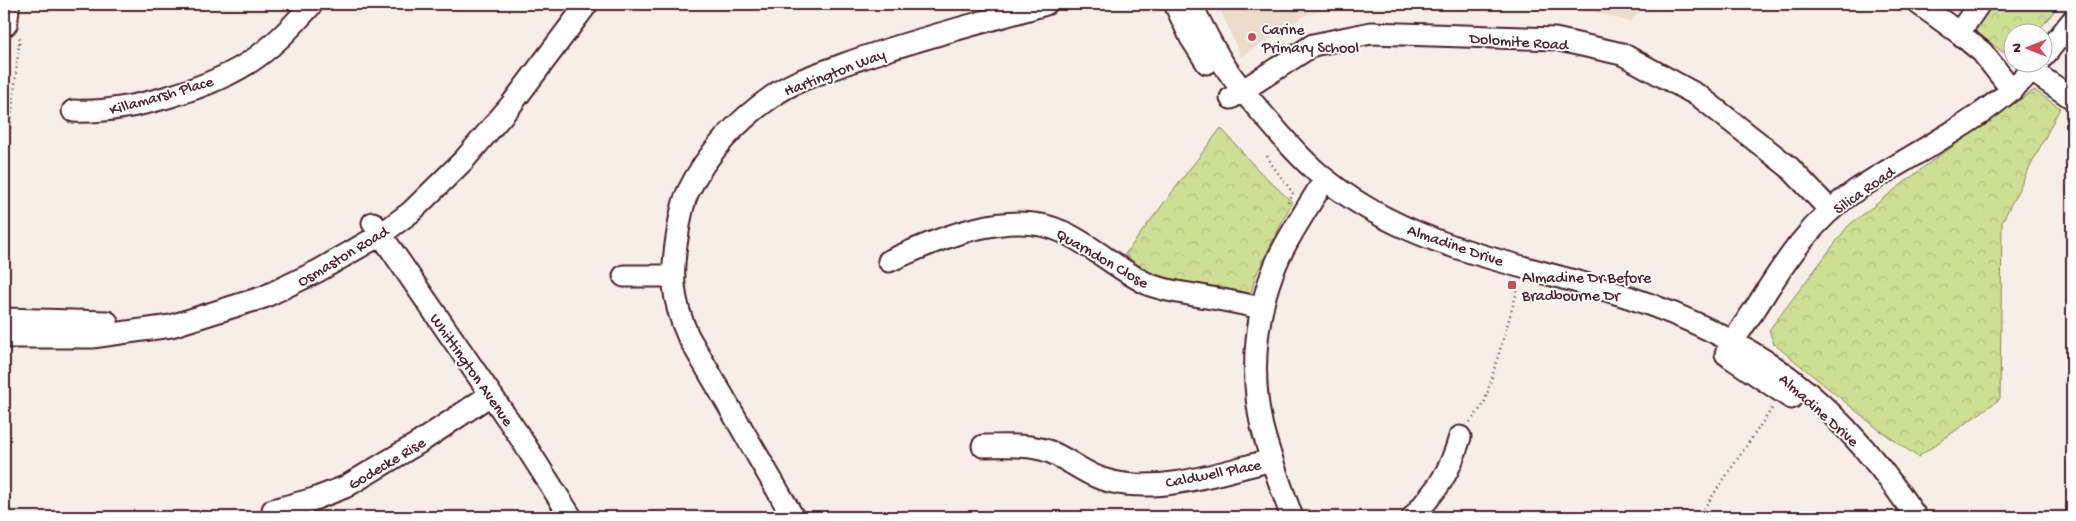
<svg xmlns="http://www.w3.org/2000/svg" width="2076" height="521" font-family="'Gochi Hand',sans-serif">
	<defs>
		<pattern id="park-crowns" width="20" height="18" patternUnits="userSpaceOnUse" patternTransform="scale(1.25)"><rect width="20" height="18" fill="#cddf93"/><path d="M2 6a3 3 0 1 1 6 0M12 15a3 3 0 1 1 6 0" fill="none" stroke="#b2bf7f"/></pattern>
	</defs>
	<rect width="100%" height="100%" fill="#f7efe7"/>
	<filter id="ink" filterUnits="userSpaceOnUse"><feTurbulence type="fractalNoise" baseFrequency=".02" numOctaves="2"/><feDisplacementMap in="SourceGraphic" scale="10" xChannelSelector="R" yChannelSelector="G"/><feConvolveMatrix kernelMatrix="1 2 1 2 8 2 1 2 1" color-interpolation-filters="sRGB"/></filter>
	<g filter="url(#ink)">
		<path fill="#eedccb" d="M 1218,4 L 1342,4 L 1304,16 L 1241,57 Z
			M 1565,4 L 1646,4 L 1630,22 Z"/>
		<path fill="url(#park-crowns)" stroke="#8c7f5f" d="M 1988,4 L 2060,4 L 2037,32 L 2014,32 L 2013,52 L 2004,53 L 1975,31 Z
			M 2034,90 L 2060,108 L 2002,222 L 2000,399 L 1918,457 L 1878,429 L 1774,344 L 1769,330 L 1848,226 L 1933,160 Z
			M 1221,128 L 1258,170 L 1292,202 L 1256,275 L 1251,293 L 1147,275 L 1125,254 Z"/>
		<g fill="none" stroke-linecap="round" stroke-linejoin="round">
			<g stroke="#4a1f2b" stroke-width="25">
				<path id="minor" d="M 1175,4 L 1191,38 L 1207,63
					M 1191,4 C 1201,24 1211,45 1224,65 C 1238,87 1256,106 1273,126 C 1289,145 1305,163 1325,179 C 1362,209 1410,232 1455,247 C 1505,264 1556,275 1606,290 C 1663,307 1721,332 1770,364 C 1829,403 1877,459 1916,517
					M 1919,4 L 1959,33 L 1982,52 L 2012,90
					M 1959,33 L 1979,4
					M 2044,56 L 2072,21
					M 2032,71 L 2072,98
					M 1231,98 L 1313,45 L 1371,33 L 1555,39 L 1622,54 L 1699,96 L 1789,167 L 1830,210
					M 73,111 C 125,114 215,88 257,57 C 278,42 295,23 312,4
					M 373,223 L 518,434 L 571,517
					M 889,261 C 938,239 1010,207 1063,232 C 1094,246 1119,271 1150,285 C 1169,292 1186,293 1206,297 C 1224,300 1243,304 1261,308
					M 624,276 L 674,276
					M 4,319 L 107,322
					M 4,337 L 92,337 L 171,326 L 264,297 L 318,271 L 380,235 L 411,212 L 464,160 L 511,105 L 587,4
					M 1726,354 C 1735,337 1746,322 1757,306 C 1784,263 1812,220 1855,191 C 1912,153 1996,115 2039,62
					M 1730,357 L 1791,398
					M 983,446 C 1003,446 1028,444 1048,451 C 1071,460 1088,477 1113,482 C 1165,493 1222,472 1272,460
					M 273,510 L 314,499 L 345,487 L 420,442 L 490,395
					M 793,517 L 688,336 C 671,298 671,272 678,232 C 680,219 682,204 688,192 C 706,154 738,120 773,96 C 793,81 819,74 842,65 C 908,41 978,24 1046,4
					M 1292,517 C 1281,487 1270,458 1262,427 C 1249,371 1256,306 1280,255 C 1293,229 1310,204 1325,179
					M 1413,517 C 1438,488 1449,475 1460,437"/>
			</g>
			<g stroke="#4a1f2b" stroke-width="30">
				<path id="major" d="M 4,23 L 6,4"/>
			</g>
			<path stroke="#4a1f2b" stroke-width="2.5" stroke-dasharray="1 4" stroke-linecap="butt" d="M 1889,4 L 1902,12
				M 1267,156 C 1274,170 1285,180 1293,194 L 1287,204
				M 4,188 L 20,35
				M 1470,422 L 1484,404 L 1519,285
				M 250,517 L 258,515
				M 1698,517 L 1773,407"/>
			<use href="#minor" stroke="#fff" stroke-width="21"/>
			<use href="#major" stroke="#fff" stroke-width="26"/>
		</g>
	</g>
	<g fill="#d1495b" stroke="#fff" stroke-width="2">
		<circle cx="1252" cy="37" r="5"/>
		<rect x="1507" y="280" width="10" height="10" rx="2.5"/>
	</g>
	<g text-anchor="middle" stroke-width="4" stroke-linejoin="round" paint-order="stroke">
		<g font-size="16" fill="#4a1f2b" stroke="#fff" text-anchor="start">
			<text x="1262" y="34">Carine<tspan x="1262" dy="18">Primary School</tspan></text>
			<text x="1522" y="282">Almadine Dr Before<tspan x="1522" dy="18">Bradbourne Dr</tspan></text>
		</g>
		<g font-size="16" fill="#4a1f2b" stroke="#fff">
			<text transform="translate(1519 40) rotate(4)" y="6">Dolomite Road</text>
			<text transform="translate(834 71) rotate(-21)" y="6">Hartington Way</text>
			<text transform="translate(161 94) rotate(-16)" y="6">Killamarsh Place</text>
			<text transform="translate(1863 189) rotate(-35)" y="6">Silica Road</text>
			<text transform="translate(1456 244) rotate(19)" y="6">Almadine Drive</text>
			<text transform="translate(342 255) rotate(-31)" y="6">Osmaston Road</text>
			<text transform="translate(1103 257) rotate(30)" y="6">Quarndon Close</text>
			<text transform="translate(473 369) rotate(55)" y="6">Whittington Avenue</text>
			<text transform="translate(1820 409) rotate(42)" y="6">Almadine Drive</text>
			<text transform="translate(386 462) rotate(-31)" y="6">Godecke Rise</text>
			<text transform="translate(1213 472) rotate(-11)" y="6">Caldwell Place</text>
		</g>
	</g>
	<rect width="2076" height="521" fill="none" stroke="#fff" stroke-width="20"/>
	<rect x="10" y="10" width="2056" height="501" fill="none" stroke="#4a1f2b" stroke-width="2" filter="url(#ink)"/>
	<g transform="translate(2028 48) rotate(270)"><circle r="24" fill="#ffffff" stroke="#b7a5aa"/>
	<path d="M0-4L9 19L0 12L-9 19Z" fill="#d1495b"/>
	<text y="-8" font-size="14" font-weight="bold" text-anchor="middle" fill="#4a1f2b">N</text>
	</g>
</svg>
